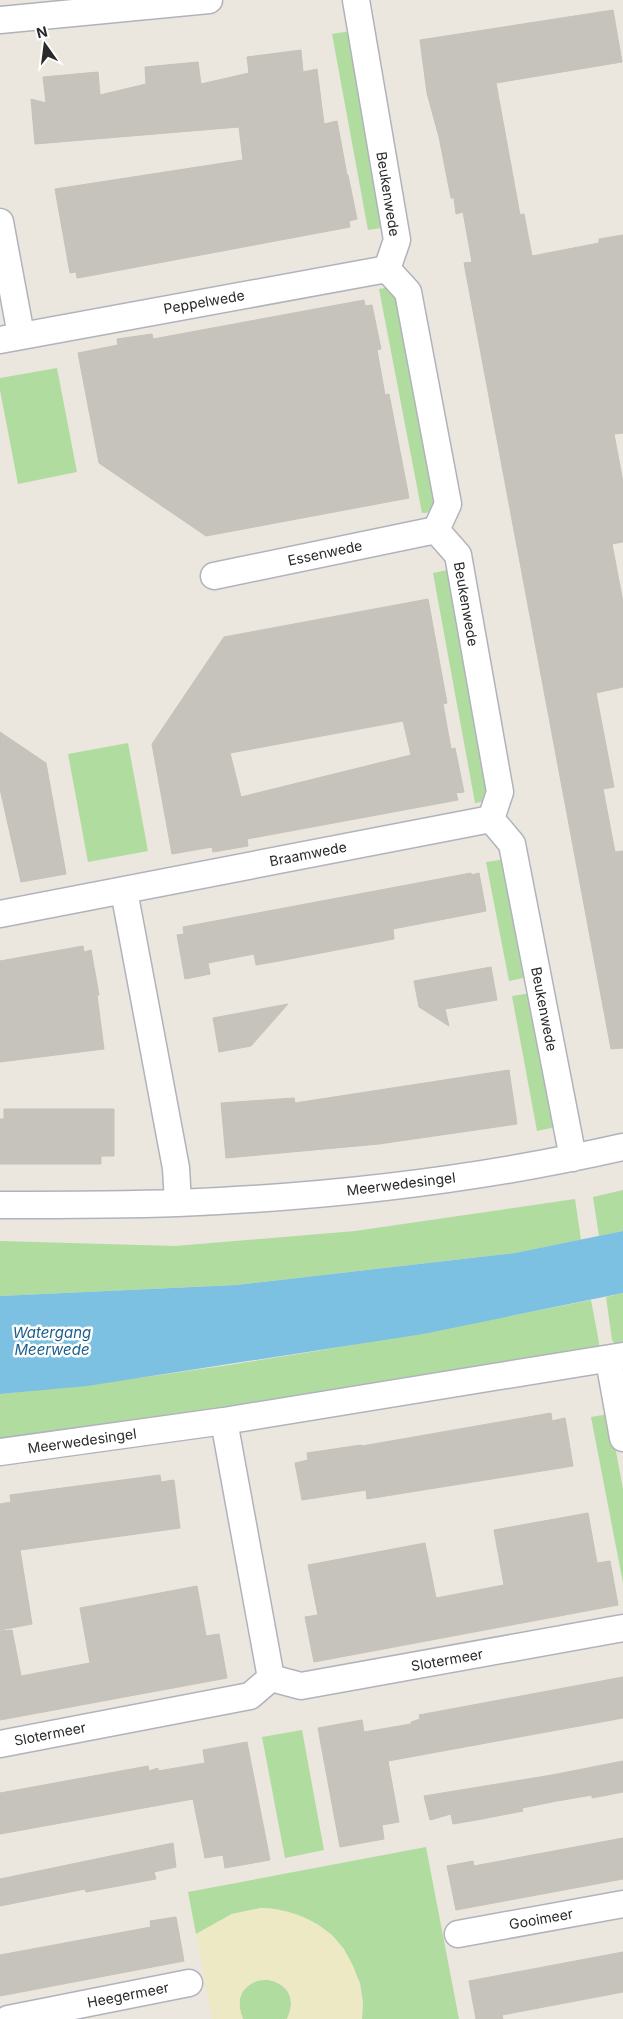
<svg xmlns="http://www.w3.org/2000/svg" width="623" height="2019" font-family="Inter,sans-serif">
	<rect width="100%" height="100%" fill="#ebe6de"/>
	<path fill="#b1dca0" d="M 351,31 L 387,227 L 368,230 L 332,34 Z
		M 391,287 L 401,296 L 439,501 L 434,512 L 422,513 L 379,289 Z
		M 57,368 L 77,472 L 18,484 L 0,390 L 0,378 Z
		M 452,569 L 492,787 L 488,801 L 475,803 L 433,573 Z
		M 128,743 L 148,851 L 88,862 L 68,754 Z
		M 506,859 L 528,977 L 509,981 L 486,862 Z
		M 531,993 L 556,1127 L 537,1131 L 512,996 Z
		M 623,1190 L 623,1231 L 599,1236 L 593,1197 Z
		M 575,1199 L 581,1240 L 515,1253 L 236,1285 L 0,1296 L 0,1241 L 175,1246 L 355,1231 Z
		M 623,1293 L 623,1345 L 615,1344 L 612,1340 L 606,1297 Z
		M 591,1300 L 599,1342 L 599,1346 L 595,1350 L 0,1444 L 0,1394 C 198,1374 396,1339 591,1300 Z
		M 609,1414 L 623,1489 L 623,1583 L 591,1417 Z
		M 302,1730 L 324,1850 L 285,1858 L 262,1737 Z
		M 426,1847 L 459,2019 L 362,2019 L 363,2002 L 360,1983 L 344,1949 L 332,1935 L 317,1924 L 275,1909 L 261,1908 L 232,1914 L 196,1934 L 188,1892 Z
		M 262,1979 C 285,1981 298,1996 287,2019 L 243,2019 C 235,1999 241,1986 262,1979 Z"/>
	<path fill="#ece9c4" d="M 261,1908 C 324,1910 366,1956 362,2019 L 287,2019 C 311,1968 221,1966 243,2019 L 212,2019 L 196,1934 L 232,1914 Z"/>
	<path fill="#7cc0e2" d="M 623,1231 L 623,1293 L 423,1334 L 87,1386 L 0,1394 L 0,1296 L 236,1285 L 515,1253 Z"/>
	<path fill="#c6c3bd" stroke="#c6c2b8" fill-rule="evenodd" d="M 613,10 L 622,62 L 496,83 L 520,215 L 524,214 L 532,256 L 599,243 L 599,239 L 623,235 L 623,433 L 614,434 L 623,482 L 623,542 L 612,544 L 623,602 L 623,687 L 596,693 L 614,787 L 603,789 L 615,852 L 623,851 L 623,1048 L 611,1049 L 464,263 L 472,262 L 463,212 L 456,214 L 454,198 L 451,198 L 439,137 L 427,93 L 420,40 Z
		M 301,50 L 303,72 L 317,69 L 324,124 L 337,121 L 347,175 L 348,175 L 357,219 L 349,221 L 350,227 L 94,275 L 77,278 L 76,272 L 70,273 L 55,189 L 243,160 L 239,127 L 35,144 L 31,99 L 46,103 L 43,77 L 98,72 L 100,95 L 146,84 L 145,67 L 198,62 L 201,84 L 249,73 L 247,57 Z
		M 364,300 L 365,306 L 372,305 L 381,349 L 377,350 L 385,395 L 389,394 L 409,498 L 206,536 L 99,463 L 78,353 L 118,345 L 117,339 L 152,334 L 153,339 Z
		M 428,599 L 447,703 L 443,704 L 451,749 L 455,748 L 464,792 L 456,793 L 458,800 L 247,839 L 248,846 L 213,852 L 212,847 L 172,854 L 152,744 L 224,637 ZM 403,721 L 411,755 L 241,797 L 230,753 Z
		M 0,732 L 46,763 L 66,874 L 21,882 L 0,789 Z
		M 471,873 L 471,875 L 479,873 L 486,911 L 393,929 L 394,939 L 279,961 L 256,965 L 254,954 L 208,963 L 210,974 L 185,979 L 177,935 L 184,934 L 183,927 Z
		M 83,946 L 84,952 L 91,950 L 99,995 L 97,995 L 104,1049 L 0,1062 L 0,961 Z
		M 491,967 L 497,1000 L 445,1009 L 449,1026 L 419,1007 L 414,981 Z
		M 288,1004 L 251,1046 L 219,1052 L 213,1018 Z
		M 509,1070 L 517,1124 L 379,1144 L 226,1158 L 221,1103 L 294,1098 L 295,1103 Z
		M 4,1109 L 114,1109 L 114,1156 L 101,1156 L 101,1164 L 0,1164 L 0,1119 L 4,1119 Z
		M 551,1413 L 552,1421 L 565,1418 L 573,1466 L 367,1499 L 366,1490 L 302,1500 L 295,1463 L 308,1460 L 307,1453 L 361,1445 L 362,1446 Z
		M 160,1475 L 161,1482 L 174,1480 L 180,1528 L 20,1550 L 32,1624 L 0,1630 L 0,1504 L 11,1502 L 10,1495 Z
		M 588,1513 L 597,1563 L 610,1561 L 618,1605 L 314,1662 L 305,1617 L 318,1615 L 308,1565 L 425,1543 L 436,1598 L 504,1585 L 494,1530 Z
		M 197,1586 L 206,1636 L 219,1634 L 227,1678 L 0,1720 L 0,1631 L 12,1630 L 21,1676 L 90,1663 L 80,1608 Z
		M 623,1677 L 623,1718 L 388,1761 L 399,1822 L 382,1825 L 384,1839 L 340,1847 L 318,1728 L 362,1720 L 364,1732 L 411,1724 L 411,1722 L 420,1719 L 419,1715 Z
		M 247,1742 L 270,1860 L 225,1868 L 223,1855 L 205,1858 L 193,1799 L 0,1834 L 0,1793 L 148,1766 L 149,1771 L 158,1768 L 158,1771 L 205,1763 L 203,1750 Z
		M 623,1761 L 623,1792 L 592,1798 L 592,1795 L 557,1801 L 522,1808 L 523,1811 L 482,1819 L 453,1824 L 451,1814 L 430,1820 L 424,1796 L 552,1775 Z
		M 623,1838 L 623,1879 L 456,1910 L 447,1866 L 473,1861 L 474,1866 Z
		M 173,1843 L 176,1867 L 154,1872 L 156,1879 L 86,1892 L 85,1889 L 0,1906 L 0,1879 Z
		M 176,1917 L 184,1961 L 0,1996 L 0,1955 L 151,1927 L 150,1921 Z
		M 623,1952 L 623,1992 L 502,2015 L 503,2019 L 476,2019 L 469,1981 Z"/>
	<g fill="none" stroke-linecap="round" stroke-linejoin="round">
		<g stroke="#b1b3bc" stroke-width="29">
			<path id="street" d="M 356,0 L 397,240 L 387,269 L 408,292 L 448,504 L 436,530 L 458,555 L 500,792 L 491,819 L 512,844 L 573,1158
				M 0,20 L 209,0
				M 0,222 L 21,335
				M 0,340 L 387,269
				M 214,576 L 436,530
				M 124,891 L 176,1168 L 178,1203
				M 0,914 L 491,819
				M 0,1205 C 59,1205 118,1205 178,1203 C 327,1197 478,1180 623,1147
				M 609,1360 L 623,1438
				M 224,1421 L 271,1678
				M 0,1452 L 224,1421 L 623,1356
				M 0,1744 L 250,1696 L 271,1678 L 301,1686 L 623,1628
				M 458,1934 L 623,1904
				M 8,2019 L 189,1983"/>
		</g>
		<use href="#street" stroke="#fff" stroke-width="26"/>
	</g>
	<g text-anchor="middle" stroke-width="5" stroke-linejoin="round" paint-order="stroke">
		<g font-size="14" fill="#2a2a2a" stroke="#fff">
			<text transform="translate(388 194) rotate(81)" y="5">Beukenwede</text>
			<text transform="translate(204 302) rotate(-10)" y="5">Peppelwede</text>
			<text transform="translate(325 553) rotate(-12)" y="5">Essenwede</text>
			<text transform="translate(466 604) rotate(80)" y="5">Beukenwede</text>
			<text transform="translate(308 854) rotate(-11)" y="5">Braamwede</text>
			<text transform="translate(544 1009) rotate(79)" y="5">Beukenwede</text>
			<text transform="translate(401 1184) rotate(-7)" y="5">Meerwedesingel</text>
			<text transform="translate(82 1441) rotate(-8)" y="5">Meerwedesingel</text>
			<text transform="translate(447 1660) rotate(-10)" y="5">Slotermeer</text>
			<text transform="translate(50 1734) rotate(-11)" y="5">Slotermeer</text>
			<text transform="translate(541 1919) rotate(-10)" y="5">Gooimeer</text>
			<text transform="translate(128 1995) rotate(-11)" y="5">Heegermeer</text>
		</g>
		<g font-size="15" font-style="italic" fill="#1c5f8d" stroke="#fff">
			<text x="52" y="1338">Watergang<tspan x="52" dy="17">Meerwede</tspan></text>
		</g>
	</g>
	<g transform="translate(45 45) rotate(346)" stroke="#ffffff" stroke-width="4" paint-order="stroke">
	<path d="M0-4L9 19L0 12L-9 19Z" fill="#2a2a2a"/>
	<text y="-8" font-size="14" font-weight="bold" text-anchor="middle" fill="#2a2a2a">N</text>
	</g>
</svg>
